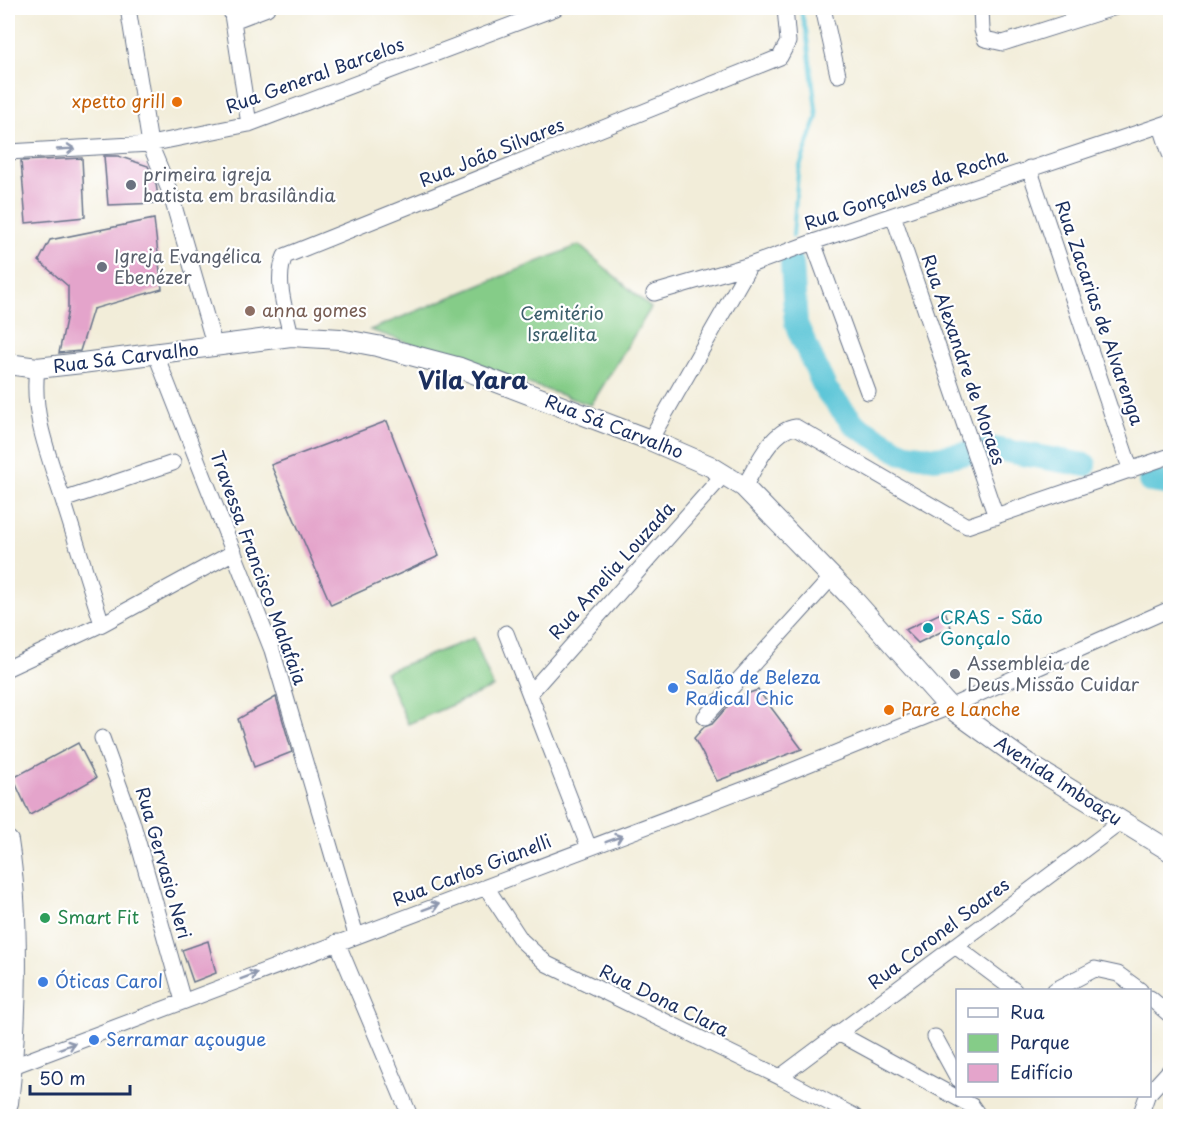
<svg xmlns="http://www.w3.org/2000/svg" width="1178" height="1124" font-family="'Playpen Sans',sans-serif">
	<rect width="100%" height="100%" fill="#fff"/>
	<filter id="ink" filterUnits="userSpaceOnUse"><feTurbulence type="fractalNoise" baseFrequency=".0167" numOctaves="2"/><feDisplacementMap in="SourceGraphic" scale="12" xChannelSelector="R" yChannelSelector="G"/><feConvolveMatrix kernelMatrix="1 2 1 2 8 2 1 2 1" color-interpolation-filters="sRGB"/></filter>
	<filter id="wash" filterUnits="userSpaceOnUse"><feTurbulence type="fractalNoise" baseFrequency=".008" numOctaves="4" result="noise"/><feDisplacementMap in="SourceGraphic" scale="24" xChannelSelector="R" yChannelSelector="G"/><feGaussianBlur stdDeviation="1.35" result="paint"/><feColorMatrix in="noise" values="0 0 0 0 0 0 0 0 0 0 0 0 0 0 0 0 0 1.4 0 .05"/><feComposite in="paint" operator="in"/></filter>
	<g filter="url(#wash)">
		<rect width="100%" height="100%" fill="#f2edd9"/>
		<path fill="#85cc88" stroke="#507e73" stroke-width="1.5" d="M 579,245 L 651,308 L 591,405 L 370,330 Z
			M 474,638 L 493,687 L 408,724 L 385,672 Z"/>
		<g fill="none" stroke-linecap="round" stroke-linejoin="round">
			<path stroke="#5dc6d8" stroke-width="4" d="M 793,236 L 798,172 L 817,117 L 806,30 L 800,8"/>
			<path stroke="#5dc6d8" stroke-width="24" d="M 792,264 L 796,324 L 826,390 L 855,425 L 902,453 L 935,458 L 995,449 L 1085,465
				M 1150,481 L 1170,484"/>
		</g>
		<g id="blocks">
			<path fill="#e4a4cb" d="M 104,156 L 118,156 L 148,166 L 156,184 L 159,203 L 108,205 Z
				M 82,158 L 85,217 L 26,223 L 21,161 Z
				M 154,219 L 162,289 L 93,309 L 80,351 L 59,353 L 68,310 L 68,286 L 39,261 L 50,240 Z
				M 387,421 L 439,556 L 331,605 L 271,465 Z
				M 945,611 L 951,627 L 918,643 L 905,630 Z
				M 758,690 L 802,749 L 717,781 L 694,738 L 704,727 L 712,724 L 735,698 Z
				M 276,697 L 292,752 L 254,767 L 238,719 Z
				M 78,743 L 96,778 L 30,815 L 13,778 Z
				M 208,941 L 216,973 L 193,982 L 182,950 Z"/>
		</g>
	</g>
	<g filter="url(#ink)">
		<use href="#blocks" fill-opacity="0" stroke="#667289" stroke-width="1.5"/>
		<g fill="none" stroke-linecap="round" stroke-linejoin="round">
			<g stroke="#667289" stroke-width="17">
				<path id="minor" d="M 128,8 L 150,144 L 170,192 L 215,347
					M 231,8 L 249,124
					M 823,8 L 838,75
					M 981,8 L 982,30 L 985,39 L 1003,43 L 1113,8
					M 233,21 L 267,8
					M 1161,126 L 1170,154
					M 8,152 L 150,144 L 249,124 L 556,8
					M 1029,168 L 1131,471
					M 893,215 L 996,517
					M 813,242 L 868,392
					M 654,293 L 750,265 L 813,242 L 1170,122
					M 291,336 C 286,311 274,280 285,256 L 780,57 L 788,42 L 785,8
					M 156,355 L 272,650 L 356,935
					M 37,368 C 31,414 49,456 63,500
					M 650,440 L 750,265
					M 744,487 C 756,467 771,430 796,427 L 967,526 L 1170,456
					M 102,624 L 234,552
					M 506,633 L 589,848
					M 8,668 L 102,624 L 63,500 L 173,463
					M 530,693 L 724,474
					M 705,717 L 832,577
					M 102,738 L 132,821 L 183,1001
					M 486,887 L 521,940 L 547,964 L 780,1077 L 854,1116
					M 337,942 L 410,1116
					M 955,946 L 1014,990
					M 1055,990 L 1095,969 L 1118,974 L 1140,990
					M 1150,998 L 1170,1015
					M 838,1033 L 972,1106 L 979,1116
					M 935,1037 L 958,1079
					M 8,1068 L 769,780 L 949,707 L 1170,609
					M 780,1077 L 1121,822
					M 1150,1092 L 1170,1070
					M 1140,1116 L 1147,1096"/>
			</g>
			<g stroke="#667289" stroke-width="22">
				<path id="major" d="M 8,364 L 37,368 L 82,363 L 291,336 L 340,339 L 377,346 L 460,368 L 650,440 L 710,466 L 744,487 L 851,597 L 949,707 L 1027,763 L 1170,851
					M 8,841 C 20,919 17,1025 8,1103"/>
			</g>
			<use href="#minor" stroke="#fff" stroke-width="15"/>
			<use href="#major" stroke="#fff" stroke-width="20"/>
		</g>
		<defs><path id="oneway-shaft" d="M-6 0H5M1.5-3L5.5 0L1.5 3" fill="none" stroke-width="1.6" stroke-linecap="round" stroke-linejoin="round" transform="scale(1.5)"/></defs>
		<g stroke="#8d97ae">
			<use href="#oneway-shaft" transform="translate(66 149) rotate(-3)"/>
			<use href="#oneway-shaft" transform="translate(614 839) rotate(-21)"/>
			<use href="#oneway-shaft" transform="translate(431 907) rotate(-20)"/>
			<use href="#oneway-shaft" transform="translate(249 976) rotate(-21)"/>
			<use href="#oneway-shaft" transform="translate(67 1046) rotate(-20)"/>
		</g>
	</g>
	<g fill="#e8710a" stroke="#fff" stroke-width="2">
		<circle cx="177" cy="102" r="6"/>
		<circle cx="889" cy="710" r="6"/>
	</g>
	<g fill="#6b7280" stroke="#fff" stroke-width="2">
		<circle cx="131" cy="185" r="6"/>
		<circle cx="102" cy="267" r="6"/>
		<circle cx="955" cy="674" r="6"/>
	</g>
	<circle fill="#8d6e63" stroke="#fff" stroke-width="2" cx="250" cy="311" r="6"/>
	<circle fill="#0f9aa8" stroke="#fff" stroke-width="2" cx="928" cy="628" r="6"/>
	<g fill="#3f7fe0" stroke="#fff" stroke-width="2">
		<circle cx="673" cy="688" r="6"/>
		<circle cx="43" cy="982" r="6"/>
		<circle cx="94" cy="1040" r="6"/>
	</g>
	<circle fill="#2e9e5b" stroke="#fff" stroke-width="2" cx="45" cy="918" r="6"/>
	<g text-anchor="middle" stroke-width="4.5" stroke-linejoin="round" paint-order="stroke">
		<g font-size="18" fill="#1b2f5e" stroke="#fff">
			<text transform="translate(315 76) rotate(-20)" y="6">Rua General Barcelos</text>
			<text transform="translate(492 153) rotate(-22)" y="6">Rua João Silvares</text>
			<text transform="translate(906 190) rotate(-19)" y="6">Rua Gonçalves da Rocha</text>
			<text transform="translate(1099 313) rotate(71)" y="6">Rua Zacarias de Alvarenga</text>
			<text transform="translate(126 358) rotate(-7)" y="6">Rua Sá Carvalho</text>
			<text transform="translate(963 360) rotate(71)" y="6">Rua Alexandre de Moraes</text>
			<text transform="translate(614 427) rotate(21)" y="6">Rua Sá Carvalho</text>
			<text transform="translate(258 568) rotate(70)" y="6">Travessa Francisco Malafaia</text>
			<text transform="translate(612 571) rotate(-48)" y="6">Rua Amelia Louzada</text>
			<text transform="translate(1058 781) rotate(33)" y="6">Avenida Imboaçu</text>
			<text transform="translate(163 863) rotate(74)" y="6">Rua Gervasio Neri</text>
			<text transform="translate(472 871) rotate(-21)" y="6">Rua Carlos Gianelli</text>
			<text transform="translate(939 934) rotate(-37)" y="6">Rua Coronel Soares</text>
			<text transform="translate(664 1001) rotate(26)" y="6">Rua Dona Clara</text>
		</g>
		<g font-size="18" fill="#c56008" stroke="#fff" text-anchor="end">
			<text x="165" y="108">xpetto grill</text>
			<text x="901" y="716" text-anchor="start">Pare e Lanche</text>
		</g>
		<g font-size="18" fill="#5b616d" stroke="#fff" text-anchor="start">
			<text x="143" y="181">primeira igreja<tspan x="143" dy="21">batista em brasilândia</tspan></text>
			<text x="114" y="263">Igreja Evangélica<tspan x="114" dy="21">Ebenézer</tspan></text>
			<text x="967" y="670">Assembleia de<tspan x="967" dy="21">Deus Missão Cuidar</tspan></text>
		</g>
		<g font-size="18" fill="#785e54" stroke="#fff" text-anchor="start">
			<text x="262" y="317">anna gomes</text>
		</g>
		<g font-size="18" fill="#3b5e6b" stroke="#fff">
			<text x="562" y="320">Cemitério<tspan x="562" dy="21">Israelita</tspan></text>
		</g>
		<g font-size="18" fill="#0d838f" stroke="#fff" text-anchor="start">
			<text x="940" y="624">CRAS - São<tspan x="940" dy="21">Gonçalo</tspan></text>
		</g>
		<g font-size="18" fill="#366cbe" stroke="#fff" text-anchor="start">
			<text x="685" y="684">Salão de Beleza<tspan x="685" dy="21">Radical Chic</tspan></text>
			<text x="55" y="988">Óticas Carol</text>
			<text x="106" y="1046">Serramar açougue</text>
		</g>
		<g font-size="18" fill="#27864d" stroke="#fff" text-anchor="start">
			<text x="57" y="924">Smart Fit</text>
		</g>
		<g font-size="24" font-weight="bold" fill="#1b2f5e" stroke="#fff">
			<text x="473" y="389">Vila Yara</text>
		</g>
	</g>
	<rect width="1178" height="1124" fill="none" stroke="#fff" stroke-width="30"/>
	<rect x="956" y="989" width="195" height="108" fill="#ffffff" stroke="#a4acbf" stroke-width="1.5"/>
	<rect x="968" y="1008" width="30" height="9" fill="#ffffff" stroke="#a4acbf" stroke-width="1.5"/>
	<text x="1010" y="1019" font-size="18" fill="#1b2f5e">Rua</text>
	<rect x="968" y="1034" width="30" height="18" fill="#85cc88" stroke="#a4acbf" stroke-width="1.5"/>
	<text x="1010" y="1049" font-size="18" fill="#1b2f5e">Parque</text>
	<rect x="968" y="1064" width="30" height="18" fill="#e4a4cb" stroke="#a4acbf" stroke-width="1.5"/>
	<text x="1010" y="1079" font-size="18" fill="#1b2f5e">Edifício</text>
	<path d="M30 1085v9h100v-9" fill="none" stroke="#1b2f5e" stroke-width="3"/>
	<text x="39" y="1085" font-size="18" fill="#1b2f5e" stroke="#ffffff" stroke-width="4.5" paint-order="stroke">50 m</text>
</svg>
